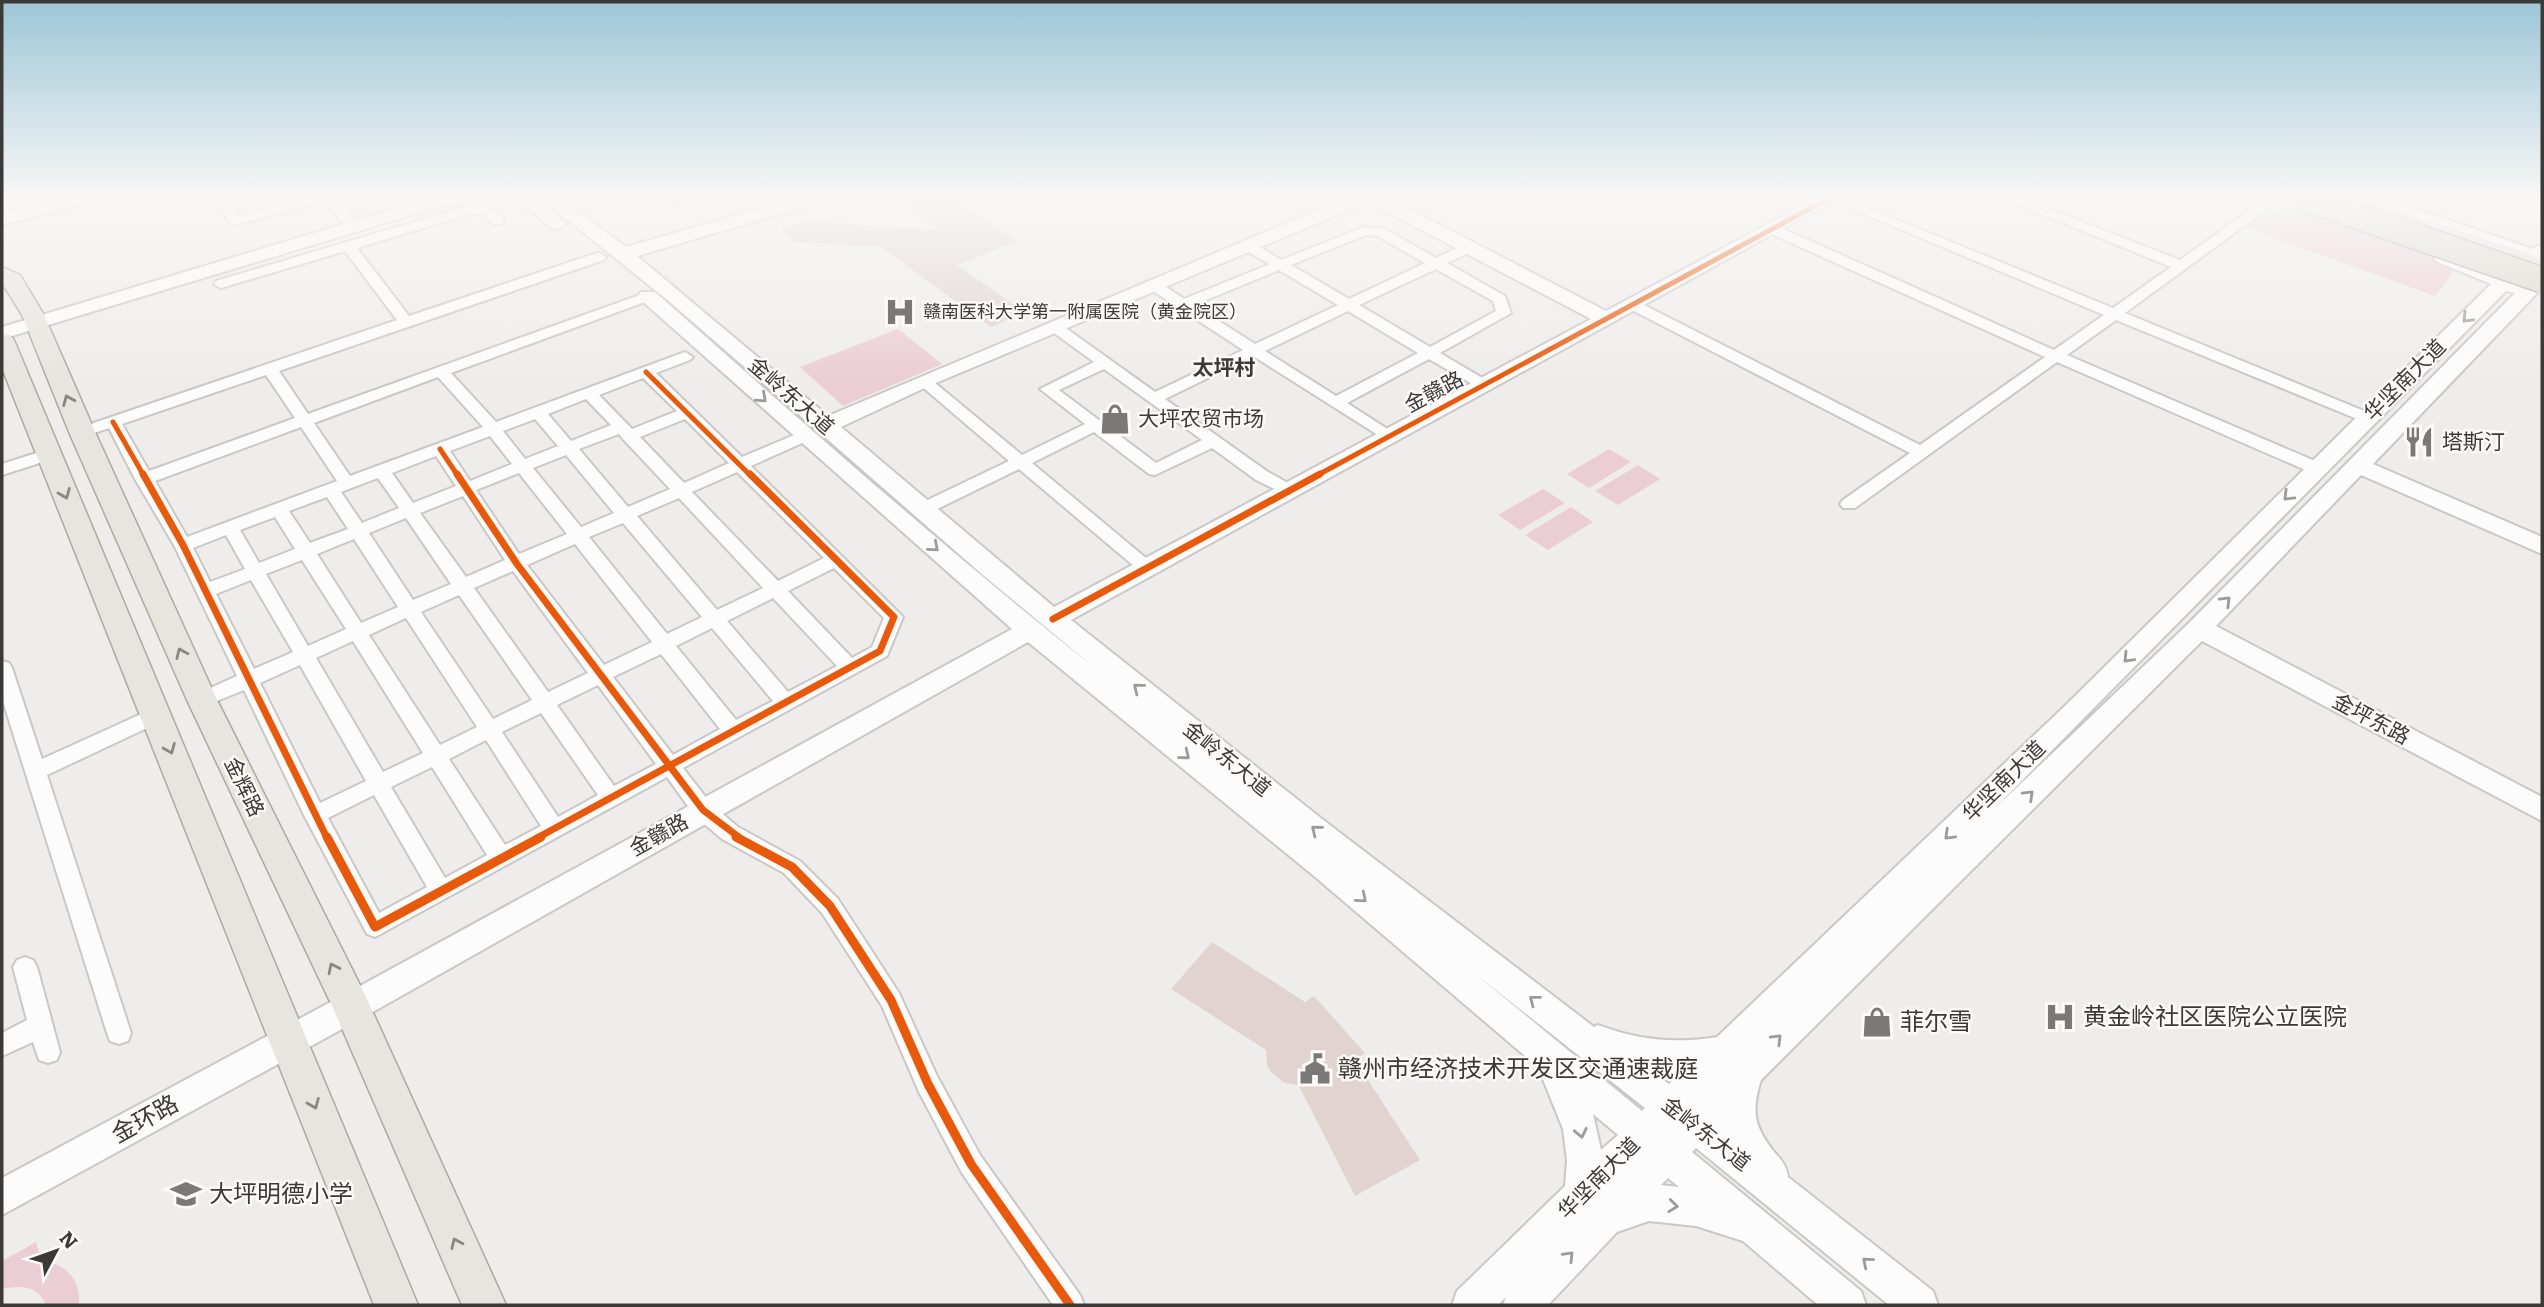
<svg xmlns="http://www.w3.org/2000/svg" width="2544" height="1307" font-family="Literata,'Noto Sans SC',serif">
	<rect width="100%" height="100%" fill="#efedeb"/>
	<path fill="#ebcdd6" d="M 2299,210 L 2434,257 L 2452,267 L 2452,275 L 2435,296 L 2244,227 L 2268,212 Z
		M 898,329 L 942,364 L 843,406 L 800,367 Z
		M 1609,449 L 1631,462 L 1589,488 L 1567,474 Z
		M 1638,465 L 1660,479 L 1618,505 L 1595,491 Z
		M 1543,489 L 1565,503 L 1520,530 L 1498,515 Z
		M 1571,507 L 1593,522 L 1548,550 L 1525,535 Z
		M 36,1242 L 41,1260 C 66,1265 81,1278 79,1305 L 46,1305 C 38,1285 20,1285 2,1289 L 2,1261 Z"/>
	<path fill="#e0d3d0" d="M 658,196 L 707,196 L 708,199 L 674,210 Z
		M 935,196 L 948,196 L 1018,241 L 957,265 L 1025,312 L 991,327 L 881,247 L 795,242 L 780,230 L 811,219 L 816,222 L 941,230 L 906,207 Z
		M 1212,942 L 1305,1002 L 1314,996 L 1365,1053 L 1355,1060 L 1420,1160 L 1355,1196 L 1299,1086 L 1283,1082 L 1271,1072 L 1267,1065 L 1266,1050 L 1171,989 Z"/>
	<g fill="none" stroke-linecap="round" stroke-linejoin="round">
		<g stroke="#c9c8c7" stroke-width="4">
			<path id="street" d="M 212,196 L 225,196 L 239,216 L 310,196 L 337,196 L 354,220 L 352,223 L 342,223 L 326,200 L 236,225 L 231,224 Z
				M 1839,196 L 2113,308 L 2171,267 L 1997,196 L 2015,196 L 2180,260 L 2270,196 L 2285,196 L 2125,313 L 2374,415 L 2376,418 L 2368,423 L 2362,421 L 2116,320 L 2067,355 L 2322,464 L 2324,468 L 2322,472 L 2310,472 L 2057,362 L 1855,508 L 1843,508 L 1840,504 L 1843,500 L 1910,453 L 1628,308 L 1626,305 L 1628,302 L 1638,302 L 1920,445 L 2045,357 L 1767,232 L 1767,226 L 1777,226 L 2054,350 L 2104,315 L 1824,197 Z
				M 486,206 L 503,218 L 503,224 L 493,224 L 483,214 L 470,214 L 357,248 L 409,316 L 594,254 L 599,253 L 606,257 L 604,260 L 279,371 L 308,414 L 648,292 L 653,293 L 653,299 L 451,373 L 496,422 L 685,352 L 693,357 L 690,360 L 656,373 L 742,457 L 799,433 L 811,433 L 813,436 L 811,439 L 751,466 L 903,617 L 887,656 L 683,768 L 711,804 L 738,827 L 800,861 L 838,899 L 899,993 L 937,1076 L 980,1155 L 1080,1295 L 1084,1305 L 1053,1305 L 962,1173 L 919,1092 L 882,1006 L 822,913 L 784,873 L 722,839 L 695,816 L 667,777 L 375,937 L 367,934 L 304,815 L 244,690 L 202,707 L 195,705 L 192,700 L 195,695 L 237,676 L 174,545 L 135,479 L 109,428 L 82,437 L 74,432 L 76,429 L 397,320 L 345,251 L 221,288 L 214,284 L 216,281 L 464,207 ZM 266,375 L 295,418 L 149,471 L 122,424 ZM 438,377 L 483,427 L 350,476 L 314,423 ZM 643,378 L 677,411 L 632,429 L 599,395 ZM 586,399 L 611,425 L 571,441 L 548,414 ZM 535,419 L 558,446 L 525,459 L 503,431 ZM 685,419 L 729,463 L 684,483 L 640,437 ZM 301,427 L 337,481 L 187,537 L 155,481 ZM 619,434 L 623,439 L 670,489 L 628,507 L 579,449 ZM 490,436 L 512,464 L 470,481 L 450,451 ZM 566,455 L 614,513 L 581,527 L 533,468 ZM 436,456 L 456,486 L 413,503 L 392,473 ZM 737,472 L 824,558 L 778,581 L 692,492 ZM 519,473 L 567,534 L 519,554 L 476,490 ZM 378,478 L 399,508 L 362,523 L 341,492 ZM 463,496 L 505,560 L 466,577 L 420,513 ZM 327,497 L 348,529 L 310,543 L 289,511 ZM 679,498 L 763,588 L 717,610 L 637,516 ZM 275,517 L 295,549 L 259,563 L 240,530 ZM 406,518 L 451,584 L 413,600 L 369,533 ZM 623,523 L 702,617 L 667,634 L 589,537 ZM 226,535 L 245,569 L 210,582 L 193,548 ZM 354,539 L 398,607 L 361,623 L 317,554 ZM 575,544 L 652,642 L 604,665 L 527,565 ZM 302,560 L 346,629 L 308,646 L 266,574 ZM 834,568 L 884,618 L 872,647 L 852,658 L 788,591 ZM 513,571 L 588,673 L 548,692 L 474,588 ZM 251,580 L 293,652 L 254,669 L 216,594 ZM 459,595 L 532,700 L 493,719 L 421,612 ZM 773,598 L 837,666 L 788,692 L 727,621 ZM 406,618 L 477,727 L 440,745 L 369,635 ZM 712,628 L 773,701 L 736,720 L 676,646 ZM 353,641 L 423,753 L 383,772 L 316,658 ZM 661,654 L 720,729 L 673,755 L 613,677 ZM 300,665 L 366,781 L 320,803 L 260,683 ZM 598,685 L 656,764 L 614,786 L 557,705 ZM 541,713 L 598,795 L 558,817 L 502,732 ZM 486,740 L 541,826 L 505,845 L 449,759 ZM 432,767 L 487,855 L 445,878 L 391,787 ZM 374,795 L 427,887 L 379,913 L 328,818 Z
				M 1364,227 L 1385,229 L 1436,258 L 1465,244 L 1475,244 L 1475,250 L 1447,263 L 1505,296 L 1511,313 L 1440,353 L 1489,382 L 1492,385 L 1489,388 L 1479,388 L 1429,359 L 1347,403 L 1395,434 L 1397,437 L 1389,442 L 1253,356 L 1165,399 L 1268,472 L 1295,487 L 1298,491 L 1289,496 L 1256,480 L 1212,448 L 1155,475 L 1149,474 L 1094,432 L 1032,463 L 1153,564 L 1156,568 L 1153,572 L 1141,572 L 1019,469 L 927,514 L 921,515 L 912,510 L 915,506 L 1009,461 L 919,384 L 916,381 L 919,378 L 929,378 L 1022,455 L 1085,424 L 1040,389 L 1094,362 L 1050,330 L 1048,327 L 1050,324 L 1060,324 L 1155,392 L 1243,350 L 1150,289 L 1150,283 L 1160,283 L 1184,299 L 1270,264 L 1245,250 L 1245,244 L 1255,244 L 1281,260 ZM 1366,235 L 1377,236 L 1425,263 L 1349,299 L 1291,265 ZM 1436,269 L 1493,301 L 1496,311 L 1430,347 L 1359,305 ZM 1279,270 L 1338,305 L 1255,344 L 1194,305 ZM 1348,311 L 1418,353 L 1336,396 L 1265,351 ZM 1104,369 L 1202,440 L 1156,463 L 1059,390 Z
				M 49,449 L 57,454 L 55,458 L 2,475 L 2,464 Z
				M 2,661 L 9,663 L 12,668 L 42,759 L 150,710 L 157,708 L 164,710 L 167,715 L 164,720 L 47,775 L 131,1033 L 128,1041 L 119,1044 L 110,1041 L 107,1033 L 2,698 Z
				M 25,957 L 33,960 L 37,967 L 60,1052 L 57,1060 L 48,1063 L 39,1060 L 33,1042 L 2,1056 L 2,1033 L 27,1020 L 13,967 L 17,960 Z"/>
		</g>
		<g stroke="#c9c8c7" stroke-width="4">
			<path id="secondary" d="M 69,196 L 98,196 L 95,200 L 2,225 L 2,214 Z
				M 437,196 L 489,196 L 480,201 L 438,207 L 2,339 L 2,327 Z
				M 514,196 L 534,196 L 566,224 L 557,229 L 551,228 Z
				M 538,196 L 558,196 L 626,247 L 803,196 L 831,196 L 828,200 L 637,256 L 828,416 L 1351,196 L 1384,196 L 1606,311 L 1820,196 L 1842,196 L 1071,620 L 1322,819 L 1594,1027 L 1598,1025 C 1638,1040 1675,1044 1717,1037 L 2068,703 L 2491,284 L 2435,261 L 2433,257 L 2435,253 L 2449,253 L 2502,275 L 2522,257 L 2357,200 L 2354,196 L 2380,196 L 2532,249 L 2542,244 L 2542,259 L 2517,281 L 2524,284 L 2535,273 L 2542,271 L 2542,288 L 2373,464 L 2542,537 L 2542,554 L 2361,475 L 2216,626 L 2542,797 L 2542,821 L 2202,641 L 1761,1080 C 1751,1112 1754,1127 1775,1153 C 1782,1160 1787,1167 1788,1177 L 1933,1291 L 1938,1305 L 1889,1305 L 1696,1148 L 1692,1152 L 1861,1291 L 1866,1305 L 1818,1305 L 1743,1241 L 1696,1226 L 1649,1221 L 1617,1232 L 1548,1305 L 1503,1305 L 1506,1297 L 1498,1305 L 1452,1305 L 1457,1291 L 1565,1186 L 1567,1161 L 1563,1129 L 1538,1067 L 1314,876 L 1028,642 L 364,1017 L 2,1215 L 2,1178 L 340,997 L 1012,629 L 641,300 L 638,296 L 641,292 L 655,292 C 800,420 945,549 1096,669 L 984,576 L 671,303 ZM 1368,202 L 1591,319 L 1054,607 L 841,427 L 931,385 ZM 2506,291 L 2515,293 L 2190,622 L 1991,812 ZM 1473,972 L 1645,1108 L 1642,1111 ZM 1651,1071 L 1682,1072 L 1669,1084 ZM 1593,1114 L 1618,1135 L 1601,1150 ZM 1668,1178 L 1679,1187 L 1661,1185 Z
				M 2260,196 L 2287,196 L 2327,209 L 2330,213 L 2321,218 L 2263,200 Z"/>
		</g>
		<g stroke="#aca99e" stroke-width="3">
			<path id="primary" d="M 2380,205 L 2542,258 L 2542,271 L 2373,215 L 2370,211 L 2373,207 Z
				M 2,267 L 20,275 L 44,315 L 95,432 L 217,700 L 365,995 L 506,1305 L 462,1305 L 334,1010 L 187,700 L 69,432 L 22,315 L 2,283 Z
				M 2,333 L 10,335 L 14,340 L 418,1305 L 374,1305 L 2,368 Z"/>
		</g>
		<use href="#street" fill="#fdfcfc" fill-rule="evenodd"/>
		<use href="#secondary" fill="#fdfcfc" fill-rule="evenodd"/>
		<use href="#primary" fill="#e7e5df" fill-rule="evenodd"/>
		<g stroke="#aca99e" stroke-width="28" stroke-linecap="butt">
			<path id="highway-bridge" d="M 2299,196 L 2542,280"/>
		</g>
		<use href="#highway-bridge" stroke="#d9d7cc" stroke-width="25"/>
		<g stroke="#fdfaf7" stroke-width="9">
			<path id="cycleway-far2" d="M 646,372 L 751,476
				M 113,422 L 144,476
				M 440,449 L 458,476
				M 1316,476 L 1833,196"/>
		</g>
		<g stroke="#fdfaf7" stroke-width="11">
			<path id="cycleway-far1" d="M 143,474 L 183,545 L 327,838
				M 457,474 L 517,564 L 703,810 L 740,838
				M 1053,619 L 1320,474
				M 537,838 L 880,651 L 894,617 L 750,474"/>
		</g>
		<g stroke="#fdfaf7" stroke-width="13">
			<path id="cycleway" d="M 327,837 L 375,927 L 541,837
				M 736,837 L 792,867 L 830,906 L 891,1000 L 928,1084 L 971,1164 L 1070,1305"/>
		</g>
		<use href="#cycleway-far2" stroke="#e8590c" stroke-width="5"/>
		<use href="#cycleway-far1" stroke="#e8590c" stroke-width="7"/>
		<use href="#cycleway" stroke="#e8590c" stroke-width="9"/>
	</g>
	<defs><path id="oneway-chevron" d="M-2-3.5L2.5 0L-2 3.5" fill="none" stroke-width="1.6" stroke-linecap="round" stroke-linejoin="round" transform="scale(1.75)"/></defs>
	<g stroke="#9c9b9a">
		<use href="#oneway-chevron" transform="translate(2467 318) rotate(135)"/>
		<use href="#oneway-chevron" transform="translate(762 398) rotate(42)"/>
		<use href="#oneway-chevron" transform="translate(2288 496) rotate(135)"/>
		<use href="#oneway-chevron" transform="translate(934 547) rotate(41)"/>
		<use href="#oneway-chevron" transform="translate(2226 601) rotate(-45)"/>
		<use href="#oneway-chevron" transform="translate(2128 658) rotate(134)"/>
		<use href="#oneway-chevron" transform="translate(1138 688) rotate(-141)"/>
		<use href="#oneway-chevron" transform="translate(1185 755) rotate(39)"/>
		<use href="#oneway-chevron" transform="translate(2029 795) rotate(-44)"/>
		<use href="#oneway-chevron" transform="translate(1316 830) rotate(-141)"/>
		<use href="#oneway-chevron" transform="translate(1949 835) rotate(136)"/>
		<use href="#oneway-chevron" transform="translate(1362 898) rotate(40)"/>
		<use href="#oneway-chevron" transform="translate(1534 1000) rotate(-142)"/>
		<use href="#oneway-chevron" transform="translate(1777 1039) rotate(-45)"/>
		<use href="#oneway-chevron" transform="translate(1581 1133) rotate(78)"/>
		<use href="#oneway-chevron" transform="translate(1673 1206) rotate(7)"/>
		<use href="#oneway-chevron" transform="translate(1569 1256) rotate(-46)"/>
		<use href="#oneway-chevron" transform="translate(1867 1262) rotate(-140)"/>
	</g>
	<g stroke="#888784">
		<use href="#oneway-chevron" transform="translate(68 400) rotate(-113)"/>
		<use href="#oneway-chevron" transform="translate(65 494) rotate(68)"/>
		<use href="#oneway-chevron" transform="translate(181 653) rotate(-114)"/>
		<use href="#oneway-chevron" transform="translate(170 749) rotate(68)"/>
		<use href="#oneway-chevron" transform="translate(333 968) rotate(-116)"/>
		<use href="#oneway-chevron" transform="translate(314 1104) rotate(68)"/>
		<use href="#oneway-chevron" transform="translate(456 1243) rotate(-114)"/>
	</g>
	<linearGradient id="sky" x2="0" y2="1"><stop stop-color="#9dc6d7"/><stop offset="0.52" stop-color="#f8f7f6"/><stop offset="1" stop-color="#f8f7f6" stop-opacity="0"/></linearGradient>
	<rect width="2544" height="379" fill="url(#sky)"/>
	<defs>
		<g id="hospital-bare" transform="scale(2.415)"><path d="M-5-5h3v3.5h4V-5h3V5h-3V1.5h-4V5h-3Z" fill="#7a7977" stroke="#fdfaf7" stroke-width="2.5" paint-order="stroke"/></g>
		<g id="shop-bare" transform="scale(2.415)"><path d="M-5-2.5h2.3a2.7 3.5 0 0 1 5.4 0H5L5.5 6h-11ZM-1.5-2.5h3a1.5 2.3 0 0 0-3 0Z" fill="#7a7977" stroke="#fdfaf7" stroke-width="2.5" paint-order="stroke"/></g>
		<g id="restaurant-bare" transform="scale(2.415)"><path d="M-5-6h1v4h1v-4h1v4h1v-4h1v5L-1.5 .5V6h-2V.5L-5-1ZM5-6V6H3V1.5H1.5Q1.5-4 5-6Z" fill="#7a7977" stroke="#fdfaf7" stroke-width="2.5" paint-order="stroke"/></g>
		<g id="civic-bare" transform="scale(2.415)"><path d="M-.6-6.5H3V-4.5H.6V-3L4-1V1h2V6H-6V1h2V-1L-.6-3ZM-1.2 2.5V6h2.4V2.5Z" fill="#7a7977" stroke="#fdfaf7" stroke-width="2.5" paint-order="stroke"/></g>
		<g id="school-bare" transform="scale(2.415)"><path d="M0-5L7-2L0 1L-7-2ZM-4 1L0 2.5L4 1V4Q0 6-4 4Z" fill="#7a7977" stroke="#fdfaf7" stroke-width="2.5" paint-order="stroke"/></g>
	</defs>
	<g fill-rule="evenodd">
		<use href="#hospital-bare" x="900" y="312"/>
		<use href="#shop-bare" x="1115" y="419"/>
		<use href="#restaurant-bare" x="2419" y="442"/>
		<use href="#hospital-bare" x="2060" y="1017"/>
		<use href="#shop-bare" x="1877" y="1022"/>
		<use href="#civic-bare" x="1315" y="1069"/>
		<use href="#school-bare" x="186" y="1194"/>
	</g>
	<g text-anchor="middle" stroke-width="5" stroke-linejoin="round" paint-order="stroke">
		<g font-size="18" fill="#3b3a39" stroke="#fdfaf7" text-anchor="start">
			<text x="923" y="318">赣南医科大学第一附属医院（黄金院区）</text>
		</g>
		<g font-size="21" font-weight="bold" fill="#3b3a39" stroke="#fdfaf7">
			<text x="1224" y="375">太坪村</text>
		</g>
		<g font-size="21" fill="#3b3a39" stroke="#fdfaf7">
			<text transform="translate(2405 380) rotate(-45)" y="7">华坚南大道</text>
			<text transform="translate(1434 392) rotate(-28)" y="7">金赣路</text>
			<text transform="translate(791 396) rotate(41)" y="7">金岭东大道</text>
			<text transform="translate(2371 719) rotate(28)" y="7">金坪东路</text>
			<text transform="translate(1227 759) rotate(39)" y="7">金岭东大道</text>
			<text transform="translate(2004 781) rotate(-44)" y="7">华坚南大道</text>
			<text transform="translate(244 787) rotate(64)" y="7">金辉路</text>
			<text transform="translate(659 835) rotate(-29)" y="7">金赣路</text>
			<text transform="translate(1706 1134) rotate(38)" y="7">金岭东大道</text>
			<text transform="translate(1599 1178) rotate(-45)" y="7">华坚南大道</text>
		</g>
		<g font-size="21" fill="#3b3a39" stroke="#fdfaf7" text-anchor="start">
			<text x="1138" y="426">大坪农贸市场</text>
			<text x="2442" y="449">塔斯汀</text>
		</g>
		<g font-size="24" fill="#3b3a39" stroke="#fdfaf7" text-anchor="start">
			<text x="2083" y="1025">黄金岭社区医院公立医院</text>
			<text x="1900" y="1030">菲尔雪</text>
			<text x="1338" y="1077">赣州市经济技术开发区交通速裁庭</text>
			<text x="209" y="1202">大坪明德小学</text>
		</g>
		<g font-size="24" fill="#3b3a39" stroke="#fdfaf7">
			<text transform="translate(145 1119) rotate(-29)" y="8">金环路</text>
		</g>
	</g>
	<rect width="2544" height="1307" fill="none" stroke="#3b3a39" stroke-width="7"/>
	<g transform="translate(56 1251) rotate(49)" stroke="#fdfaf7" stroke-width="5" paint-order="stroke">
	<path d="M0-5L12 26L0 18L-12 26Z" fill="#3b3a39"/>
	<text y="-10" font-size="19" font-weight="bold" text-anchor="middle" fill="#3b3a39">N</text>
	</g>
</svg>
